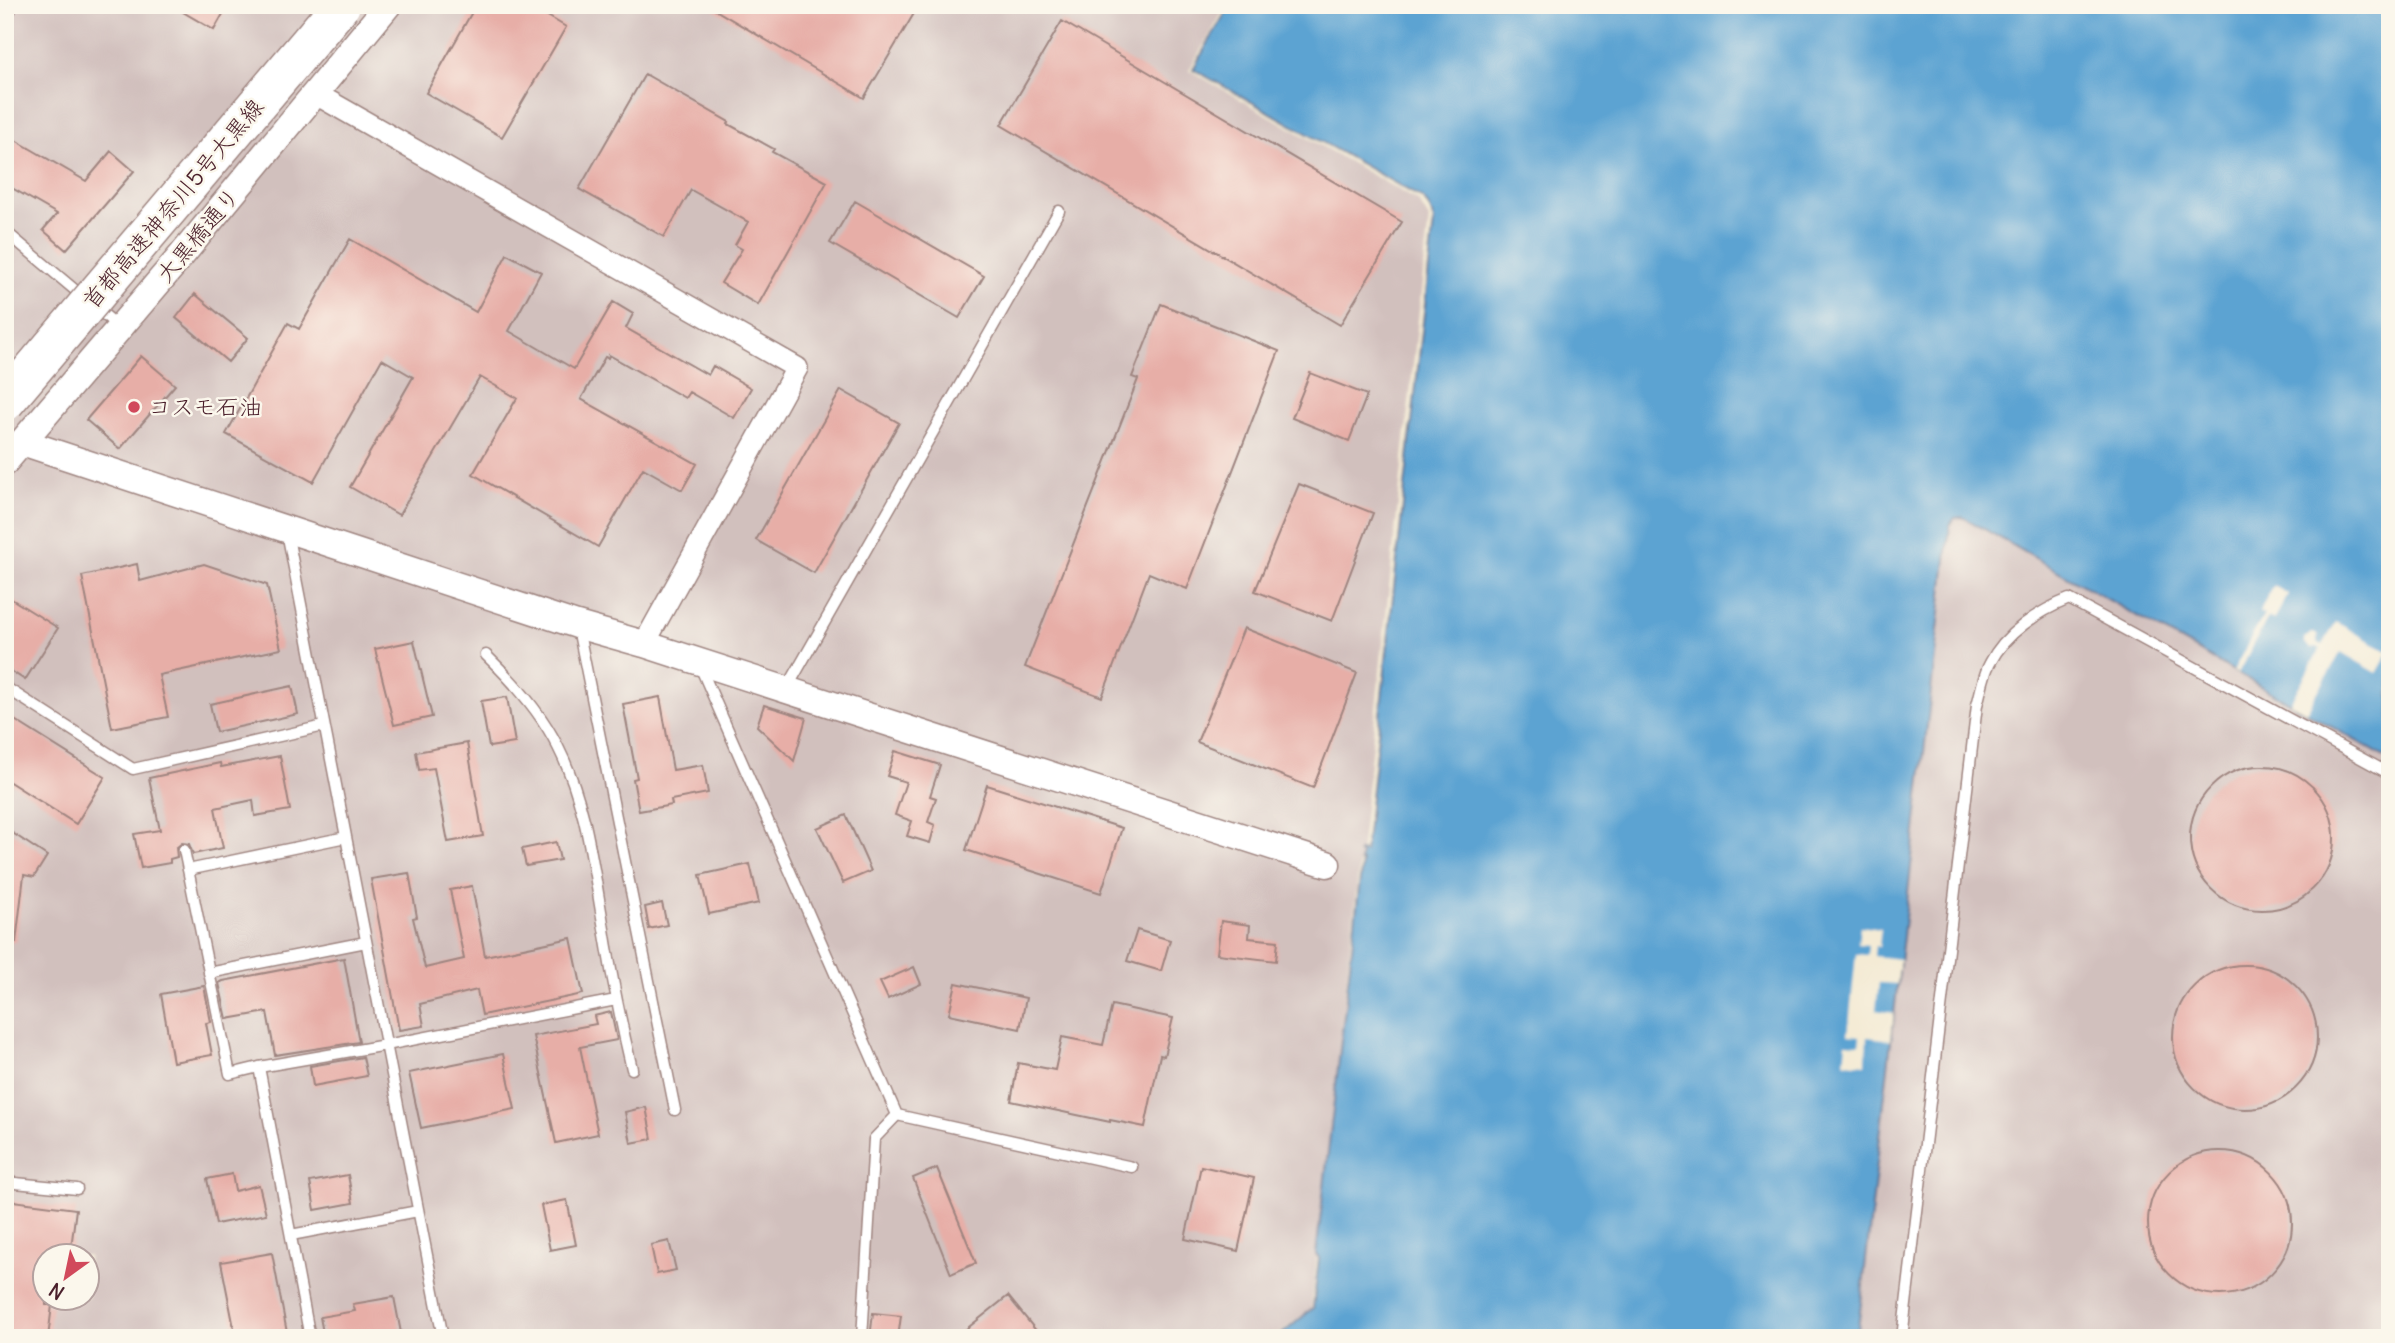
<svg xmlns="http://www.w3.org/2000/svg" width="2395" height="1343" font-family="Delius,'Klee One',sans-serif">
	<rect width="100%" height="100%" fill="#fbf7ec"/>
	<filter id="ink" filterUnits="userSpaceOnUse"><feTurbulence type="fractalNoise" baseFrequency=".0143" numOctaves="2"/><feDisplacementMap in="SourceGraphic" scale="14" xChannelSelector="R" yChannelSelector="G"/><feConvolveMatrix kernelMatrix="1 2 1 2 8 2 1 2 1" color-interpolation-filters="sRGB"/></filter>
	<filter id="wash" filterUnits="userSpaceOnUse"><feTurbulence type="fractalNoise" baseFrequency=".00686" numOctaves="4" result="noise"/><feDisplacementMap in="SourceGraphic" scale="28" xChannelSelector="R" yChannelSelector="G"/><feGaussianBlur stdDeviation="1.57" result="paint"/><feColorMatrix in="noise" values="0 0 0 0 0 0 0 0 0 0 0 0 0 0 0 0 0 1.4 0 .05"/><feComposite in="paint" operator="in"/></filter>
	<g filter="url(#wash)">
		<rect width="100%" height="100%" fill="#f4ebd5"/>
		<path fill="#d1c0bd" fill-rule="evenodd" d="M 5,5 L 1227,5 L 1189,70 L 1418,201 L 1429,219 L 1311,1309 L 1273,1338 L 5,1338 ZM 46,1256 L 88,1256 L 88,1298 L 46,1298 Z
			M 1963,517 L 2390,760 L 2390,1338 L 1857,1338 L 1950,525 L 1955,518 Z"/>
		<path fill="#5ba3d2" stroke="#52617e" stroke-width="2" d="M 1230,5 L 2390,5 L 2390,760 L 1963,517 L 1955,518 L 1950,525 L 1857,1338 L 1277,1338 L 1313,1308 L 1319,1258 L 1316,1255 L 1362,862 L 1360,862 L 1361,854 L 1358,853 L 1358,851 L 1365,852 L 1434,221 L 1430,209 L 1423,199 L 1193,69 Z"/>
		<path fill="#f4ebd5" d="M 2274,586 L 2288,594 L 2274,620 L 2268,617 L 2238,673 L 2233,671 L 2264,615 L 2259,612 Z
			M 2336,622 L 2389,652 L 2377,673 L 2341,652 L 2306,712 L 2290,703 L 2320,649 L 2316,647 L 2311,648 L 2305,643 L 2304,638 L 2313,633 L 2317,635 L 2317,643 L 2323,645 Z
			M 1860,926 L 1881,929 L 1879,946 L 1875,946 L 1874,956 L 1900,959 L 1897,984 L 1879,983 L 1876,1010 L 1894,1013 L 1891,1040 L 1867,1037 L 1866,1064 L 1844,1062 L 1846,1043 L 1859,1044 L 1860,1036 L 1848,1035 L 1856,954 L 1867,955 L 1868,945 L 1858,944 Z"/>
		<g id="blocks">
			<path fill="#e7aea7" d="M 171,5 L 228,5 L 214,30 Z
				M 476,5 L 529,5 L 566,27 L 502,137 L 426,93 Z
				M 707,5 L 919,5 L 864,98 Z
				M 1062,21 L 1402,222 L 1340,325 L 1001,125 Z
				M 645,74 L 729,122 L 728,124 L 774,149 L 772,152 L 827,182 L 758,305 L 721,283 L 742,249 L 735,245 L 748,222 L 691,190 L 664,237 L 579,189 Z
				M 5,134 L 86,181 L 111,151 L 134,171 L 66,250 L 43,230 L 57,214 L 5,184 Z
				M 855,201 L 984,276 L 959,318 L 830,243 Z
				M 350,239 L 476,312 L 507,254 L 541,272 L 509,331 L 574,369 L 613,302 L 633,314 L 626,328 L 708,375 L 713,366 L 751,388 L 734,418 L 689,392 L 685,398 L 609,355 L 608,358 L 605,357 L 581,399 L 697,464 L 682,490 L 643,468 L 598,547 L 473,474 L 517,398 L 480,377 L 399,515 L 350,487 L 413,377 L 382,359 L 313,482 L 226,434 L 288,323 L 299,329 Z
				M 195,294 L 248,338 L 228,362 L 176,318 Z
				M 1161,304 L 1279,351 L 1187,589 L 1149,573 L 1102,697 L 1025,667 L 1138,379 L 1132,377 Z
				M 141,356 L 175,385 L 120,449 L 86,420 Z
				M 1310,373 L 1367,395 L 1349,441 L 1292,418 Z
				M 841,390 L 899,423 L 814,573 L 756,540 Z
				M 1299,484 L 1373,513 L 1332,621 L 1255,591 Z
				M 137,564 L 140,581 L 204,564 L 267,585 L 281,649 L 159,675 L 168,717 L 112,728 L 82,576 Z
				M 5,595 L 58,628 L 25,680 L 5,667 Z
				M 1244,628 L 1357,673 L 1313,788 L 1197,742 Z
				M 414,641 L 432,717 L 394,725 L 375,649 Z
				M 292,686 L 298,714 L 216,732 L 210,704 Z
				M 507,697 L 515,743 L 489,747 L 481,701 Z
				M 660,697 L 673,770 L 703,765 L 708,793 L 671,800 L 672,805 L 639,811 L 633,779 L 637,778 L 623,704 Z
				M 764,705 L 806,718 L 794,761 L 757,726 Z
				M 5,714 L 105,777 L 76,824 L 5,779 Z
				M 467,743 L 483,836 L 448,842 L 434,768 L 419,770 L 416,752 Z
				M 895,751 L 940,765 L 930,796 L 936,798 L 928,822 L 935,825 L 930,843 L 907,836 L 912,821 L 895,815 L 906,782 L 887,776 Z
				M 280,756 L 290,810 L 255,816 L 253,800 L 215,808 L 223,848 L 193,854 L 189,844 L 182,843 L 176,848 L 177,857 L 170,859 L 170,863 L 141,868 L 134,834 L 160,830 L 149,778 L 220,763 L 221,767 Z
				M2190 838a72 72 0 1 1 144 0a72 72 0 1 1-144 0Z
				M 987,785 L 1122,828 L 1101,893 L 966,850 Z
				M 846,815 L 871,871 L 843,883 L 817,828 Z
				M 5,828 L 47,856 L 34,877 L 24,875 L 16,942 L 5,942 Z
				M 556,842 L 560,860 L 526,866 L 522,849 Z
				M 750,864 L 759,903 L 709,914 L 700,875 Z
				M 409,873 L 417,917 L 413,918 L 425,968 L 464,959 L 450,890 L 472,886 L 485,956 L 571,938 L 583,994 L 482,1015 L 477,990 L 420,1004 L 424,1026 L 399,1030 L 371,879 Z
				M 662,903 L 667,925 L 649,929 L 645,907 Z
				M 1221,921 L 1250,925 L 1249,938 L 1278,941 L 1276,961 L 1217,954 Z
				M 1137,930 L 1170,940 L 1161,971 L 1127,961 Z
				M 344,958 L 359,1042 L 275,1055 L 267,1012 L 227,1019 L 219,983 L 223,981 Z
				M2173 1037a72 72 0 1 1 144 0a72 72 0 1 1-144 0Z
				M 914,967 L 921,984 L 888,999 L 880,982 Z
				M 956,983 L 1026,998 L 1020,1029 L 949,1014 Z
				M 204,986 L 211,1022 L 206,1023 L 212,1055 L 173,1062 L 161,994 Z
				M 1112,1005 L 1173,1018 L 1164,1056 L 1160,1055 L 1145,1127 L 1110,1120 L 1110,1122 L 1011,1101 L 1018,1063 L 1055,1070 L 1062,1037 L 1103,1045 Z
				M 611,1012 L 617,1040 L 580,1047 L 598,1134 L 556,1143 L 533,1036 L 596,1024 L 594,1016 Z
				M 503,1054 L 515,1109 L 421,1128 L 409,1073 Z
				M 363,1057 L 367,1076 L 313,1086 L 310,1066 Z
				M 646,1107 L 652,1139 L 631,1143 L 625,1112 Z
				M2148 1223a72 72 0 1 1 144 0a72 72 0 1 1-144 0Z
				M 1201,1166 L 1254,1178 L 1238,1251 L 1185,1239 Z
				M 937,1168 L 976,1263 L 951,1274 L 913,1178 Z
				M 232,1174 L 235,1191 L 259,1185 L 266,1214 L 216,1224 L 207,1179 Z
				M 348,1175 L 353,1203 L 315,1210 L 310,1182 Z
				M 5,1200 L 76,1209 L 70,1256 L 46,1256 L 46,1305 L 52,1305 L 48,1338 L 5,1338 Z
				M 567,1200 L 576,1245 L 550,1250 L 541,1205 Z
				M 669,1241 L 676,1270 L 657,1274 L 651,1245 Z
				M 272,1253 L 288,1338 L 236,1338 L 221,1262 Z
				M 1008,1296 L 1042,1338 L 955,1338 Z
				M 394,1297 L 402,1338 L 324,1338 L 320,1317 L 355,1311 L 353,1304 Z
				M 873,1313 L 901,1316 L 898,1338 L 870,1338 Z"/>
		</g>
	</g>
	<g filter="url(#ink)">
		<use href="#blocks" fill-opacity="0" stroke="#9f8580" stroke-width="2"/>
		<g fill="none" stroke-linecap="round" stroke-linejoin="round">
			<g stroke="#9f8580" stroke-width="13">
				<path id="service" d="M 5,19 L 13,5
					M 5,231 L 120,328
					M 287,532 L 443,1338
					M 578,628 L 675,1110
					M 486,655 C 514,682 541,712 558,747 C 585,800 592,859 602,917 C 610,968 620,1019 632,1069
					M 699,664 L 897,1115 L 874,1139 L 862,1338
					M 5,687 L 133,769 L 324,726
					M 786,690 L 1059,211
					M 184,850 L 230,1074 L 259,1067 L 310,1338
					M 188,870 L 346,837
					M 209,973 L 366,942
					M 259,1067 L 386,1045 L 616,1000
					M 897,1115 L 1132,1167
					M 5,1182 L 77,1189
					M 291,1235 L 418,1211
					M 1902,1338 L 1977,705 C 1981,692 1983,675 1990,663 C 2005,633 2039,611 2069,599 L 2390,774"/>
			</g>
			<g stroke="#9f8580" stroke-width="24">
				<path id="minor" d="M 316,94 L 797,368 L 644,644"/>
			</g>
			<g stroke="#9f8580" stroke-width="29">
				<path id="tertiary" d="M 22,442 L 577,625 L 644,644 L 1327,864
					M 5,462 L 181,256 L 388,5"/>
			</g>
			<use href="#service" stroke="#fff" stroke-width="10"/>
			<use href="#minor" stroke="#fff" stroke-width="21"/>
			<use href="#tertiary" stroke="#fff" stroke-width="26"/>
			<g stroke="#9f8580" stroke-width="41" stroke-linecap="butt">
				<path id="motorway-bridge" d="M 5,402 L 341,5"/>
			</g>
			<use href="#motorway-bridge" stroke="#fff" stroke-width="38"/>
		</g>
	</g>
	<circle fill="#d1495b" stroke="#fbf7ec" stroke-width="2.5" cx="134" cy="407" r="7"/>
	<g text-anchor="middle" stroke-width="5" stroke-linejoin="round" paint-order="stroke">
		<g font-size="23" fill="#4a1f2b" stroke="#fbf7ec">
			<text transform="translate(173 204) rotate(-50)" y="8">首都高速神奈川5号大黒線</text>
			<text transform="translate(198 235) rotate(-50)" y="8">大黒橋通り</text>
		</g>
		<g font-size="23" fill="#4a1f2b" stroke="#fbf7ec" text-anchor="start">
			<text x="148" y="415">コスモ石油</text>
		</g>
	</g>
	<rect width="2395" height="1343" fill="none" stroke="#fbf7ec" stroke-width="28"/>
	<g transform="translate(66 1277) rotate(213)"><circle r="33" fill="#fbf7ec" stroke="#b4a19f" stroke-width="2"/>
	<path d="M0-5L12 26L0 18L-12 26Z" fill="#d1495b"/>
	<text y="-10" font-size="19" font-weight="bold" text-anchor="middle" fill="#4a1f2b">N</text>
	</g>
</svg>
